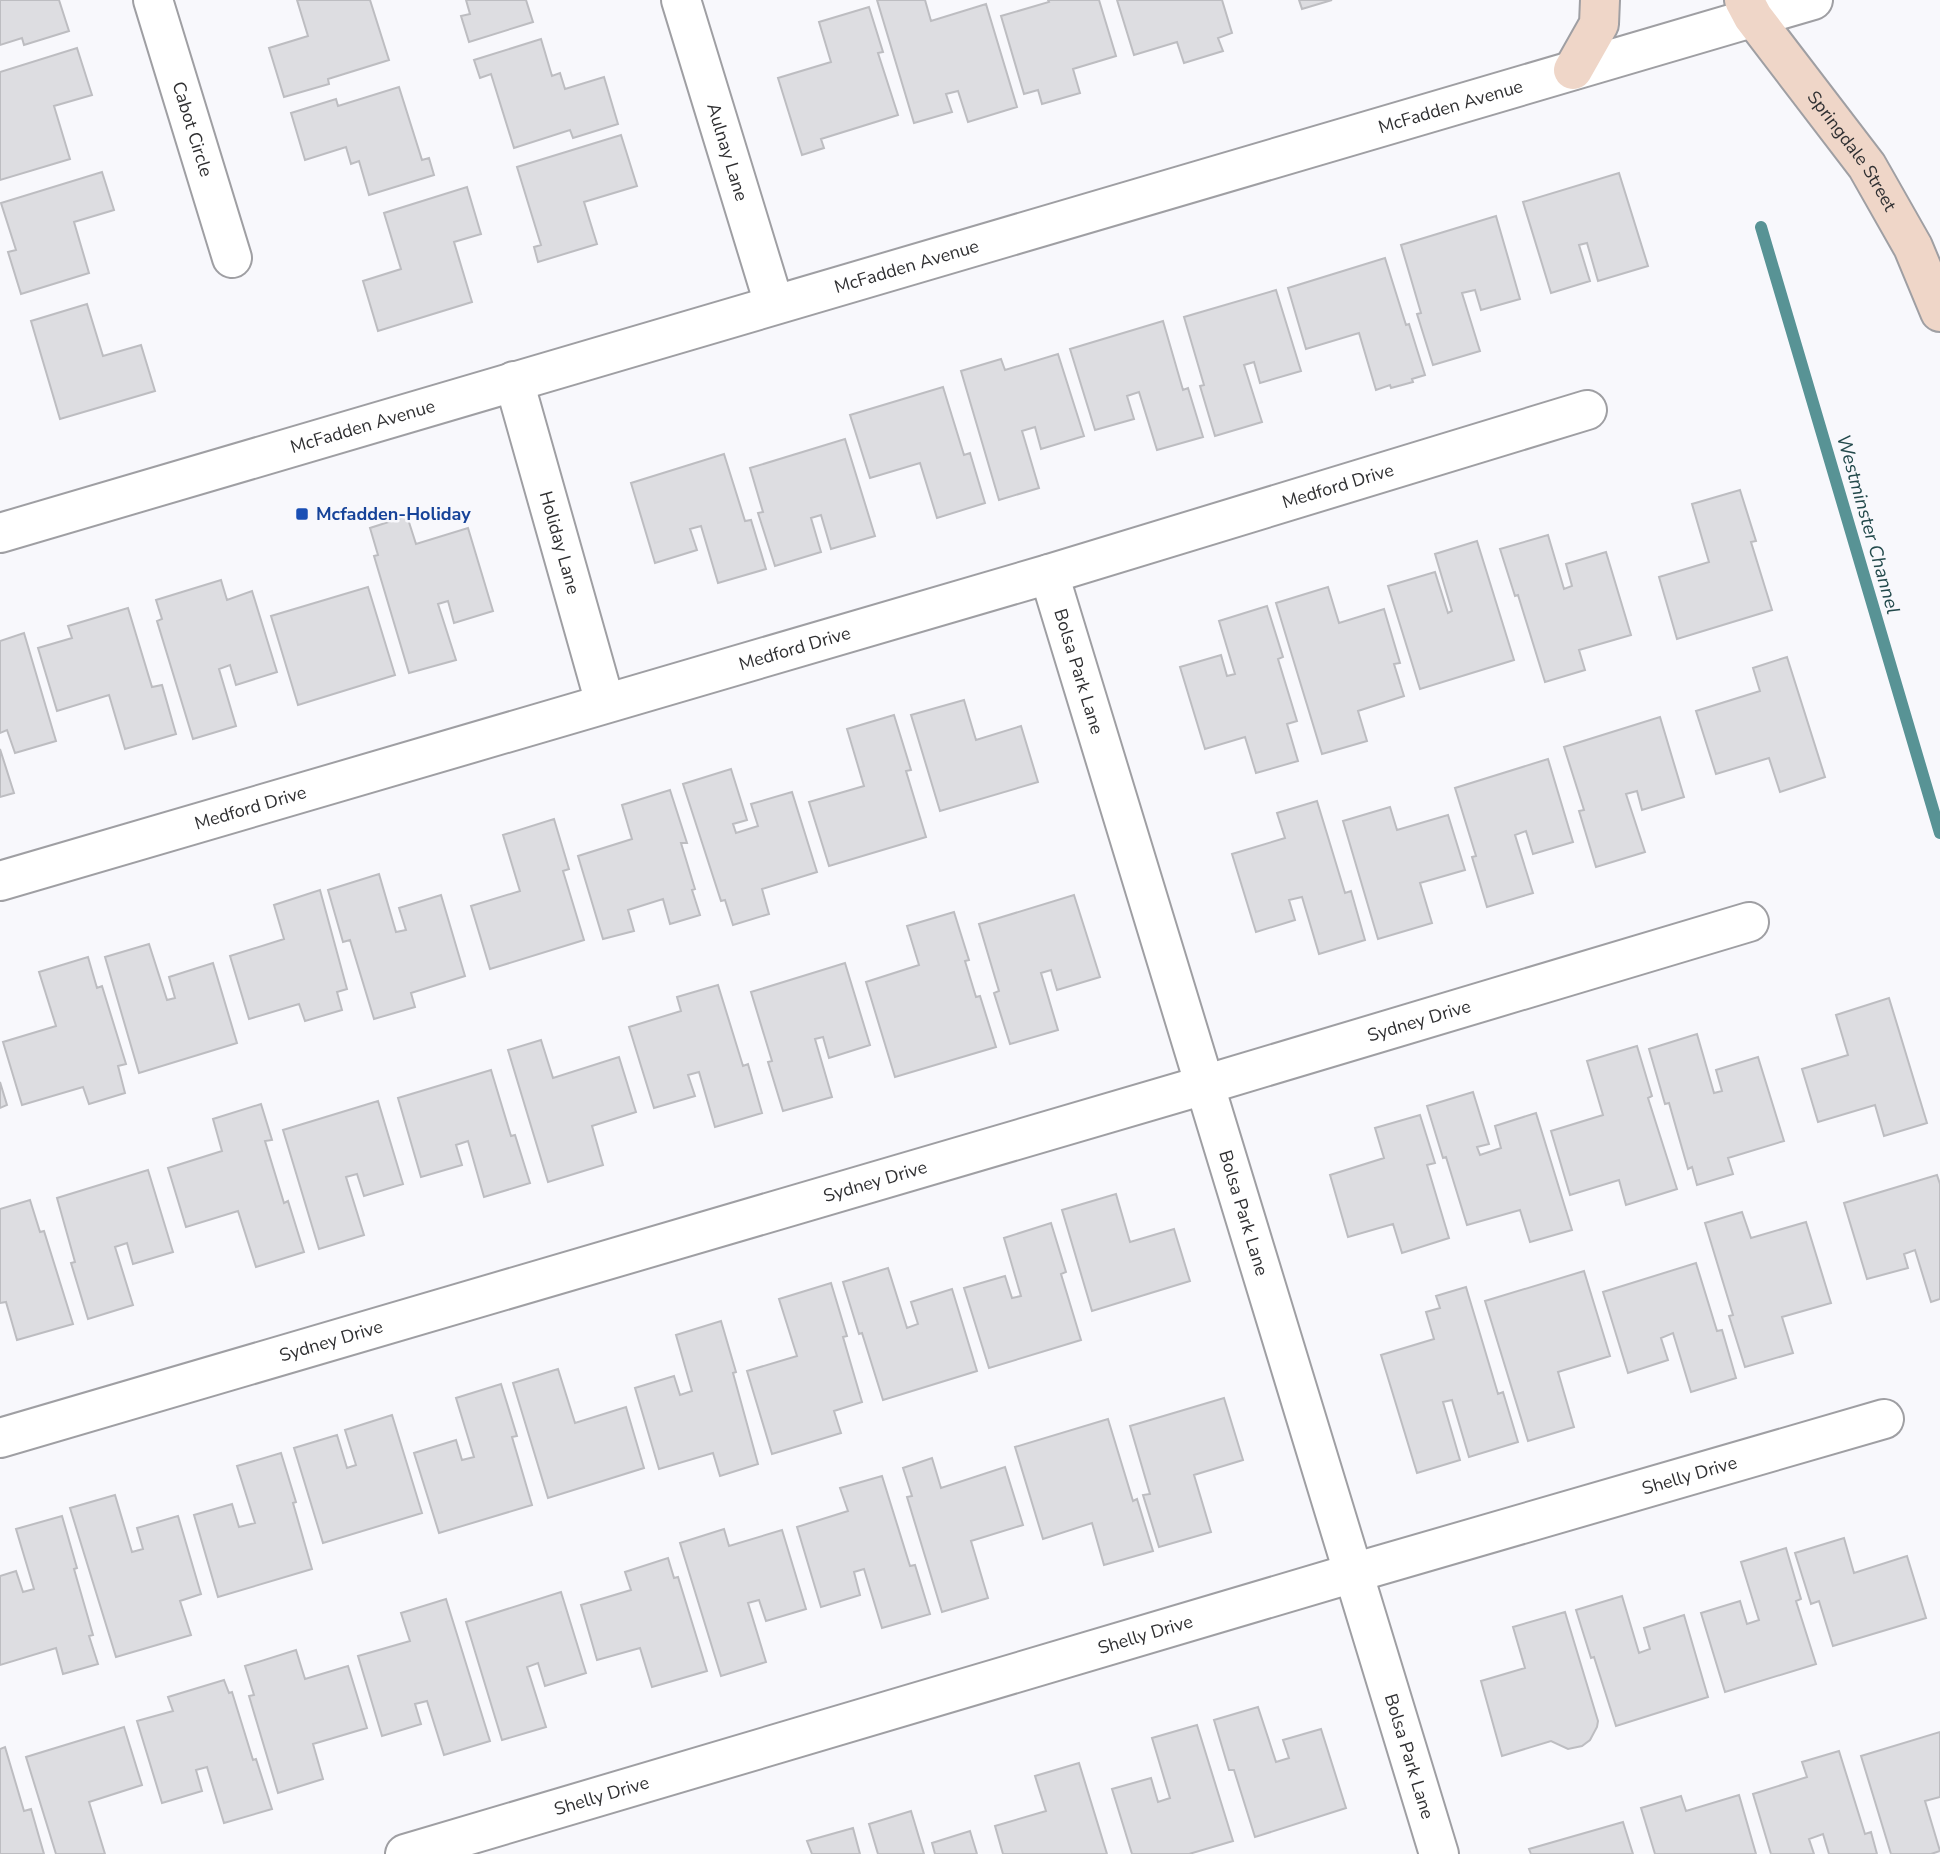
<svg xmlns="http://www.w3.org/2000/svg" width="1940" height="1854" font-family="'Nunito Sans',sans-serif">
	<rect width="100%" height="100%" fill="#f8f8fc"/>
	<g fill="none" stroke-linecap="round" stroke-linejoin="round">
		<path stroke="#589395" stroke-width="12" d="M 1761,227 L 1940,833"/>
	</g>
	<path fill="#dddde1" stroke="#bdbdc1" stroke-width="2" d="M 0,0 L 59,0 L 69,31 L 24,45 L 22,38 L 0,45 Z
		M 297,0 L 370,0 L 389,60 L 328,79 L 329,84 L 284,97 L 269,48 L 308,36 Z
		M 466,0 L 526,0 L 533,22 L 469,42 L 461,16 L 470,14 Z
		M 877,0 L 925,0 L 931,21 L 986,4 L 1017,107 L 968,122 L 958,91 L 946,94 L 952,112 L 914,123 Z
		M 1048,0 L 1099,0 L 1116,56 L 1073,69 L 1080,93 L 1042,104 L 1038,90 L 1024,94 L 1001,16 L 1049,2 Z
		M 1117,0 L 1222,0 L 1232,33 L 1218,38 L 1223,51 L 1184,63 L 1177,42 L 1134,55 Z
		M 1299,0 L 1332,0 L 1302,9 Z
		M 869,7 L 883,52 L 878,53 L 898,115 L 821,139 L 824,148 L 802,155 L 778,78 L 831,62 L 819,22 Z
		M 541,39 L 552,76 L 560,73 L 565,89 L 604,77 L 618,124 L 573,138 L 570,130 L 514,148 L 491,74 L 480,78 L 474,60 Z
		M 77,48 L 92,95 L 54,106 L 70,159 L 0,180 L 0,72 Z
		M 399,87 L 422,160 L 429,158 L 434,175 L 369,195 L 359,161 L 351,164 L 346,147 L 305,160 L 291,113 L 336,99 L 338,106 Z
		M 621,135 L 637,186 L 584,202 L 597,244 L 538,262 L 534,247 L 541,245 L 517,167 Z
		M 102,172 L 114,210 L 74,222 L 89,273 L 21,294 L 8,252 L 16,250 L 1,203 Z
		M 1619,173 L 1648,266 L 1598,281 L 1587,243 L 1579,245 L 1590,281 L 1551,293 L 1523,202 Z
		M 467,187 L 481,234 L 454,242 L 472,302 L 378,331 L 363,281 L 401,269 L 384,213 Z
		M 1496,216 L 1520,299 L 1481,310 L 1475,290 L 1462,293 L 1480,351 L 1433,365 L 1417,314 L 1421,313 L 1401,245 Z
		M 1385,258 L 1406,325 L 1409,324 L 1425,375 L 1412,379 L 1413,382 L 1391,388 L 1390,385 L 1376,390 L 1359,333 L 1306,349 L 1288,288 Z
		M 1276,290 L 1301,371 L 1260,383 L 1254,362 L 1244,365 L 1262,422 L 1215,436 L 1200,386 L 1204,385 L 1184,317 Z
		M 87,304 L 103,356 L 141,345 L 155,391 L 60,419 L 31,321 Z
		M 1163,321 L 1183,390 L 1188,388 L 1203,437 L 1157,450 L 1139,392 L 1127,396 L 1134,419 L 1095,430 L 1070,349 Z
		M 1058,354 L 1084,436 L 1041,449 L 1035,427 L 1022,431 L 1039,488 L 999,500 L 961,371 L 1001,359 L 1005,370 Z
		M 943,387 L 964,455 L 970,453 L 985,503 L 937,518 L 920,463 L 870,478 L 850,415 Z
		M 845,439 L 875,536 L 831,549 L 821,515 L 811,518 L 821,552 L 775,566 L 758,513 L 763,512 L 750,468 Z
		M 724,454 L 745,521 L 751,520 L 766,569 L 718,583 L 701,526 L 690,529 L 697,550 L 655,563 L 631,483 Z
		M 1740,490 L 1756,541 L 1751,542 L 1772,610 L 1677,639 L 1659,577 L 1709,562 L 1692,504 Z
		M 407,516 L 416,544 L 468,528 L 493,611 L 454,623 L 448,601 L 438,604 L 456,660 L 409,673 L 374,556 L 378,555 L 370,528 Z
		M 1548,535 L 1564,589 L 1572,586 L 1566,564 L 1606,552 L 1631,635 L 1579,650 L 1585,670 L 1545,682 L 1518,595 L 1515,596 L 1500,549 Z
		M 1477,541 L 1514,660 L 1420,689 L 1388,586 L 1435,572 L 1448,613 L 1452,611 L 1435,554 Z
		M 221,580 L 227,600 L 252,591 L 277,672 L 236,685 L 230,665 L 219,669 L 236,726 L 193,739 L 157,621 L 162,619 L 156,600 Z
		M 368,587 L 395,675 L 298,705 L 271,616 Z
		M 1328,587 L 1339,623 L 1384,609 L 1400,663 L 1394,664 L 1404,696 L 1358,711 L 1367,741 L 1322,754 L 1276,603 Z
		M 1267,606 L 1283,657 L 1278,659 L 1297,721 L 1287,724 L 1298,761 L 1256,773 L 1245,737 L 1205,749 L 1180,667 L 1221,655 L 1227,676 L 1235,674 L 1219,621 Z
		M 128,608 L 152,687 L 162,685 L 176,734 L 125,749 L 109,695 L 57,711 L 38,648 L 72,638 L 68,626 Z
		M 24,633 L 56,741 L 15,753 L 7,730 L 0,733 L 0,641 Z
		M 1787,657 L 1825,777 L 1780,792 L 1769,758 L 1716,774 L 1696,711 L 1760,691 L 1753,668 Z
		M 964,700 L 976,740 L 1021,726 L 1038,782 L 940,811 L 911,715 Z
		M 894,715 L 911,770 L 906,771 L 926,837 L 829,866 L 809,802 L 864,786 L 847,729 Z
		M 1660,717 L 1684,797 L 1642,810 L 1637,791 L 1626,794 L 1645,852 L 1596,867 L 1579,811 L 1584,810 L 1564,747 Z
		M 0,749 L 14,793 L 0,797 Z
		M 1548,759 L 1573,842 L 1533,854 L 1526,831 L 1515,835 L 1533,893 L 1487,907 L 1472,857 L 1476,856 L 1455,788 Z
		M 731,769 L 747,820 L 733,824 L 736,833 L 758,826 L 751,804 L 792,792 L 817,872 L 762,889 L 769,914 L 733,925 L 725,900 L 721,901 L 683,784 Z
		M 670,790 L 687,843 L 681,843 L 695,889 L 692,890 L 700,915 L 670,924 L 663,899 L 628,910 L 634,931 L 603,939 L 578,856 L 632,839 L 622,805 Z
		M 1317,801 L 1345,893 L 1351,891 L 1365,940 L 1319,954 L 1302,897 L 1289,900 L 1295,920 L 1256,932 L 1232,854 L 1285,838 L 1277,813 Z
		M 1390,807 L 1397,830 L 1448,815 L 1465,870 L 1420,883 L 1432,923 L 1378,939 L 1343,821 Z
		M 554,819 L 569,869 L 563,871 L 584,940 L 490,969 L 471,906 L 520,891 L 503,835 Z
		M 379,874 L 396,932 L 406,930 L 399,908 L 441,895 L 465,976 L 411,993 L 415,1007 L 374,1019 L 350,940 L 343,942 L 328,890 Z
		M 320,890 L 347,989 L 337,992 L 342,1010 L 305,1021 L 299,1004 L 249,1019 L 230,956 L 284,939 L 274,905 Z
		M 1074,895 L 1100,977 L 1057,990 L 1051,970 L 1041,973 L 1058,1030 L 1010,1044 L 994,993 L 999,991 L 979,924 Z
		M 954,912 L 969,960 L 965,961 L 976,997 L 980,996 L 996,1047 L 895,1077 L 866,982 L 919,965 L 907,926 Z
		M 149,944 L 167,1000 L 175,998 L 169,977 L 213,963 L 237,1043 L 139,1073 L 105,957 Z
		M 88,957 L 97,988 L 102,986 L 126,1064 L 118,1066 L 125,1093 L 89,1104 L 83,1087 L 22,1105 L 3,1042 L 56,1026 L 39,972 Z
		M 845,963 L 870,1045 L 829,1058 L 823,1037 L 815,1039 L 832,1097 L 783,1111 L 768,1062 L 772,1061 L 751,992 Z
		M 718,985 L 743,1066 L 748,1064 L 762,1113 L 715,1127 L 699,1072 L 688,1075 L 695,1096 L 654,1108 L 629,1027 L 681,1011 L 677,997 Z
		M 1889,998 L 1927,1123 L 1884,1136 L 1875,1105 L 1818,1122 L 1802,1069 L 1848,1055 L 1836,1015 Z
		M 1697,1034 L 1714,1093 L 1722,1091 L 1716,1070 L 1758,1057 L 1784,1141 L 1728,1158 L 1733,1174 L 1697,1185 L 1692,1167 L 1688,1169 L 1669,1103 L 1665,1104 L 1649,1049 Z
		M 541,1040 L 553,1078 L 619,1057 L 636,1112 L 592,1126 L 603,1165 L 548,1182 L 508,1050 Z
		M 1637,1046 L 1652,1096 L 1648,1098 L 1677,1189 L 1626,1205 L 1619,1180 L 1570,1195 L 1551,1131 L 1603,1115 L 1587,1061 Z
		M 491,1070 L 511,1136 L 515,1135 L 530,1183 L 484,1197 L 468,1141 L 456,1145 L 462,1165 L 421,1177 L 398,1098 Z
		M 0,1082 L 7,1105 L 0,1108 Z
		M 1473,1092 L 1489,1144 L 1477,1147 L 1480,1155 L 1501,1148 L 1495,1126 L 1536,1113 L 1572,1230 L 1530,1242 L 1520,1210 L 1467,1225 L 1446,1157 L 1443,1158 L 1427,1106 Z
		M 378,1101 L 403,1184 L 364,1196 L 357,1174 L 346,1177 L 364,1235 L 319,1249 L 283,1130 Z
		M 261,1104 L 272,1140 L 265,1141 L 284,1203 L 288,1201 L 304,1252 L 256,1267 L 238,1211 L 186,1227 L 168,1168 L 222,1151 L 213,1119 Z
		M 1420,1115 L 1435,1163 L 1427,1165 L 1449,1238 L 1402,1253 L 1393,1224 L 1348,1237 L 1330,1175 L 1384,1158 L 1375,1128 Z
		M 148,1170 L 173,1252 L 133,1264 L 127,1243 L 115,1247 L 133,1305 L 88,1319 L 71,1263 L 75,1262 L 57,1198 Z
		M 1937,1175 L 1940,1184 L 1940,1299 L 1931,1302 L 1915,1250 L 1904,1254 L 1908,1268 L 1867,1279 L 1844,1203 Z
		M 1116,1194 L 1130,1242 L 1174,1229 L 1190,1281 L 1092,1311 L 1062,1210 Z
		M 30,1200 L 40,1232 L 44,1231 L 73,1324 L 17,1340 L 6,1302 L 0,1303 L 0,1209 Z
		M 1742,1212 L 1751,1238 L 1806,1222 L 1831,1303 L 1782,1317 L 1793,1353 L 1745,1367 L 1729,1316 L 1733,1315 L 1705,1223 Z
		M 1051,1223 L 1066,1272 L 1061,1274 L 1081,1340 L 989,1368 L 964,1288 L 1005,1276 L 1012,1298 L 1021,1296 L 1004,1238 Z
		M 1696,1263 L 1717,1331 L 1722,1330 L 1736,1378 L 1691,1392 L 1673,1333 L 1661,1338 L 1668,1360 L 1628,1373 L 1603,1292 Z
		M 888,1268 L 907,1328 L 918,1324 L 911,1302 L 952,1289 L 977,1371 L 883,1400 L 862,1333 L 859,1334 L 843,1282 Z
		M 1584,1271 L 1610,1356 L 1558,1372 L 1574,1427 L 1528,1441 L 1485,1301 Z
		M 831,1283 L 847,1336 L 843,1337 L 862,1402 L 834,1411 L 841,1433 L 772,1454 L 747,1371 L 797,1356 L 779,1299 Z
		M 1466,1287 L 1498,1394 L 1503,1392 L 1518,1442 L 1469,1457 L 1452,1400 L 1443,1402 L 1460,1460 L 1417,1473 L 1381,1355 L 1434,1339 L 1426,1312 L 1440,1308 L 1436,1296 Z
		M 721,1321 L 736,1372 L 733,1373 L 758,1464 L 720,1476 L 713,1453 L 659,1469 L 635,1388 L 674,1376 L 680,1395 L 692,1391 L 676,1335 Z
		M 558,1369 L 575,1423 L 626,1407 L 644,1468 L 548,1498 L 513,1383 Z
		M 501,1384 L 517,1436 L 512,1437 L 532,1505 L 439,1533 L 414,1453 L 456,1440 L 462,1460 L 474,1457 L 456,1398 Z
		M 1224,1398 L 1243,1460 L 1194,1475 L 1211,1532 L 1159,1547 L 1143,1495 L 1150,1494 L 1130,1426 Z
		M 392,1415 L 422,1513 L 323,1543 L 294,1448 L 337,1435 L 347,1468 L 356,1465 L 345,1430 Z
		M 1108,1419 L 1133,1501 L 1137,1499 L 1153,1551 L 1104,1565 L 1092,1523 L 1043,1539 L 1015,1447 Z
		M 281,1453 L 296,1502 L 293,1503 L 312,1569 L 218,1597 L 194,1515 L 232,1504 L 239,1527 L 255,1523 L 237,1466 Z
		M 932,1458 L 941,1488 L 1005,1467 L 1023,1525 L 971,1541 L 988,1598 L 942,1612 L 907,1497 L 912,1496 L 903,1468 Z
		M 882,1476 L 910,1566 L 915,1565 L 930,1614 L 882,1628 L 864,1569 L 854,1572 L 860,1595 L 821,1607 L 797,1527 L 848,1511 L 840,1488 Z
		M 115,1495 L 132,1552 L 143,1549 L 137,1528 L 178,1516 L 201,1594 L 180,1601 L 191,1635 L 116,1657 L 70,1508 Z
		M 62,1516 L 77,1568 L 74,1569 L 93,1635 L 89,1636 L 98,1664 L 63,1674 L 56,1648 L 0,1665 L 0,1576 L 16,1571 L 23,1592 L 34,1589 L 16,1529 Z
		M 724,1529 L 729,1546 L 782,1530 L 806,1609 L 766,1621 L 759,1600 L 748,1603 L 766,1662 L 721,1676 L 680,1543 Z
		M 1844,1538 L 1854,1573 L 1907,1556 L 1926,1618 L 1833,1646 L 1819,1601 L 1811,1604 L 1795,1553 Z
		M 1786,1548 L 1801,1599 L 1796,1601 L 1816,1664 L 1725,1692 L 1701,1613 L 1740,1601 L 1747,1624 L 1759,1620 L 1741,1562 Z
		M 668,1558 L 674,1578 L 678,1577 L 707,1671 L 652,1687 L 640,1648 L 597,1660 L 581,1605 L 631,1590 L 625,1572 Z
		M 561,1592 L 586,1673 L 545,1686 L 538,1663 L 527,1667 L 546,1727 L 502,1740 L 466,1622 Z
		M 1622,1596 L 1639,1653 L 1650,1649 L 1644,1628 L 1684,1615 L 1708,1697 L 1616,1726 L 1594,1657 L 1591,1658 L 1576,1610 Z
		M 446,1599 L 490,1741 L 444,1755 L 427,1701 L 415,1704 L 421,1724 L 382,1736 L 358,1656 L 410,1641 L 401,1613 Z
		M 1565,1612 L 1598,1721 L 1597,1727 L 1590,1740 L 1582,1746 L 1568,1749 L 1551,1741 L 1502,1756 L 1481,1681 L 1525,1668 L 1513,1627 Z
		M 296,1650 L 305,1679 L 348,1666 L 367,1728 L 313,1744 L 323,1779 L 278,1793 L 249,1696 L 254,1695 L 245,1666 Z
		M 224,1680 L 229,1693 L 232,1692 L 253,1760 L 256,1759 L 272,1809 L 224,1823 L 207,1767 L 196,1770 L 202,1791 L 162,1803 L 137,1721 L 173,1711 L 168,1697 Z
		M 1258,1707 L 1276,1762 L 1289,1758 L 1283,1740 L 1321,1729 L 1346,1808 L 1255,1837 L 1234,1770 L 1229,1770 L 1214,1720 Z
		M 1197,1725 L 1233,1841 L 1189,1854 L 1132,1854 L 1112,1789 L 1151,1778 L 1158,1802 L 1170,1798 L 1152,1738 Z
		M 124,1727 L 142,1785 L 89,1802 L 105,1854 L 56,1854 L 26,1757 Z
		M 1940,1732 L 1940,1797 L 1925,1801 L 1940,1851 L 1931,1854 L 1891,1854 L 1861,1756 Z
		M 5,1747 L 24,1811 L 31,1809 L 44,1854 L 0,1854 L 0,1749 Z
		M 1839,1751 L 1865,1834 L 1871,1832 L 1877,1854 L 1829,1854 L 1823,1834 L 1809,1839 L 1814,1854 L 1771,1854 L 1753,1794 L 1807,1777 L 1802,1762 Z
		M 1079,1763 L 1107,1854 L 1003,1854 L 995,1826 L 1046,1811 L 1035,1776 Z
		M 1739,1795 L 1756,1854 L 1655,1854 L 1641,1808 L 1681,1796 L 1686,1811 Z
		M 911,1811 L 924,1854 L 878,1854 L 869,1824 Z
		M 1623,1822 L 1633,1854 L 1531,1854 L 1529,1849 Z
		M 853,1828 L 860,1854 L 812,1854 L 807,1841 Z
		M 970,1831 L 977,1854 L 935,1854 L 932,1843 Z"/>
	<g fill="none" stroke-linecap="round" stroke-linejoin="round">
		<g stroke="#9f9fa3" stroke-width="42">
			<g id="minor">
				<path id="s1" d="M 153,0 L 232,258"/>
				<path id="s2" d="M 681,0 L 774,304"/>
				<path id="s3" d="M 514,381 L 605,703"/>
				<path id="s4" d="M 1049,574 L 1439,1854"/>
				<path id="s5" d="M 0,881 L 1049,574 L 1587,410"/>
				<path id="s6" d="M 0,1438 L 1204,1085 L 1749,922"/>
				<path id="s7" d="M 405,1854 L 1353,1573 L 1884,1419"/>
			</g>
		</g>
		<g stroke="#9f9fa3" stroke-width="42">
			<g id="tertiary">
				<path id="s8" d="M 0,533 L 1813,0"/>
			</g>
		</g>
		<g stroke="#9f9fa3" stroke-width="42">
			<g id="secondary">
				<path id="s9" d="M 1744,0 L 1753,17 L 1867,166 L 1913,247 L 1940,312"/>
				<path d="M 1573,70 L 1599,24 L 1600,0"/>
			</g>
		</g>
		<use href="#minor" stroke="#fff" stroke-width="38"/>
		<use href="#tertiary" stroke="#fff" stroke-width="38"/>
		<use href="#secondary" stroke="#efd6c8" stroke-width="38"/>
	</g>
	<rect fill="#1a4fb4" stroke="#f8f8fc" stroke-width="2.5" x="295" y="507" width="14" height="14" rx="3.5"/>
	<g text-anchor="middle" stroke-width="5" stroke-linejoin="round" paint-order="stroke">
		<g font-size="18" fill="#303032" stroke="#f8f8fc">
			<text dy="6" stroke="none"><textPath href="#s8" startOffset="1512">McFadden Avenue</textPath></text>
			<text dy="6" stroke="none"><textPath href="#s1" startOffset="135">Cabot Circle</textPath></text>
			<text dy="6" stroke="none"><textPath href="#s9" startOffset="186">Springdale Street</textPath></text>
			<text dy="6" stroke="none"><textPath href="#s2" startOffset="159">Aulnay Lane</textPath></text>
			<text dy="6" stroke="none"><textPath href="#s8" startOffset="945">McFadden Avenue</textPath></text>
			<text dy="6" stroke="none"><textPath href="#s8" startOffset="378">McFadden Avenue</textPath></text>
			<text dy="6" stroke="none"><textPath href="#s5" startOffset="1395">Medford Drive</textPath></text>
			<text dy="6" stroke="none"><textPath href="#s3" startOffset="168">Holiday Lane</textPath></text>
			<text dy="6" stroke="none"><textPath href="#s5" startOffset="828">Medford Drive</textPath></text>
			<text dy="6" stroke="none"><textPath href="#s4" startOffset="102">Bolsa Park Lane</textPath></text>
			<text dy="6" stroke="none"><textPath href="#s5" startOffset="261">Medford Drive</textPath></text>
			<text dy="6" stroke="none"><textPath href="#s6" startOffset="1479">Sydney Drive</textPath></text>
			<text dy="6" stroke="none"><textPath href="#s6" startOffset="912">Sydney Drive</textPath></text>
			<text dy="6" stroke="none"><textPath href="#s4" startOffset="668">Bolsa Park Lane</textPath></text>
			<text dy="6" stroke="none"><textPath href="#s6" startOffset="345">Sydney Drive</textPath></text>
			<text dy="6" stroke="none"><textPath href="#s7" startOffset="1339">Shelly Drive</textPath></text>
			<text dy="6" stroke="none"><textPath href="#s7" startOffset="772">Shelly Drive</textPath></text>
			<text dy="6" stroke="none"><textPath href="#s4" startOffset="1236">Bolsa Park Lane</textPath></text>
			<text dy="6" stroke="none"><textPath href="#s7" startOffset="205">Shelly Drive</textPath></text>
		</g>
		<g font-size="18" font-weight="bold" fill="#164399" stroke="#f8f8fc" text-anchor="start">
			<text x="316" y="520">Mcfadden-Holiday</text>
		</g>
		<g font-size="19" font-style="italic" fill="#22494b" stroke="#f8f8fc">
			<text transform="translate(1869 524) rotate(74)" y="7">Westminster Channel</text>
		</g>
	</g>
</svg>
